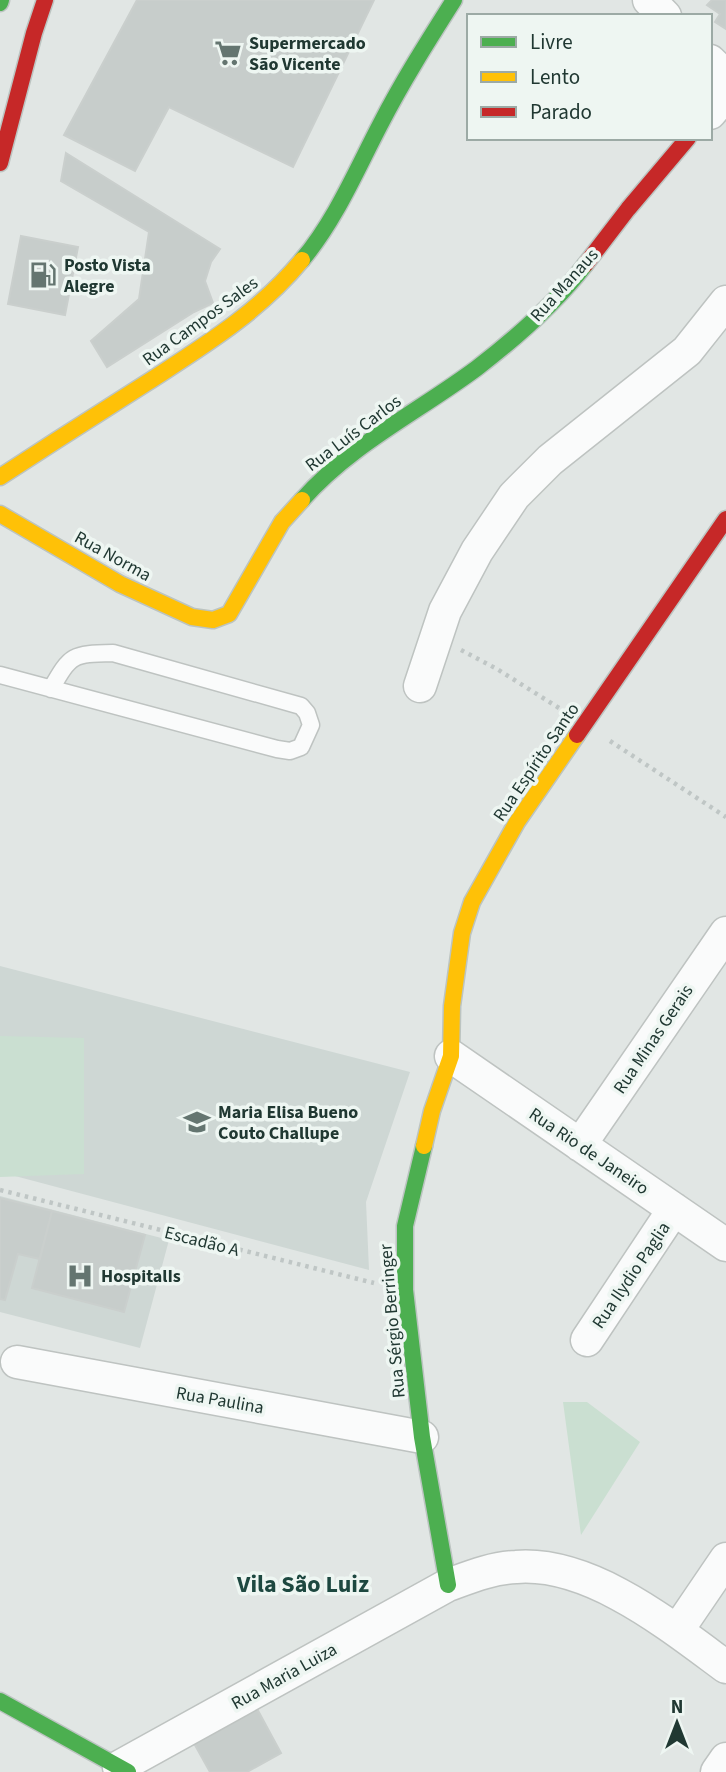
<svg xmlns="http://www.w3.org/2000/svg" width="726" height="1772" font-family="'Source Sans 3',sans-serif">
	<rect width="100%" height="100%" fill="#e1e6e4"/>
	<path fill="#ced7d4" d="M 0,966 L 410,1072 L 366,1202 L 369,1270 L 0,1172 Z
		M 0,1196 L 169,1240 L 140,1348 L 0,1312 Z"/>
	<path fill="#cadfd1" d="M 0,1036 L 84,1038 L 84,1174 L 0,1177 Z
		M 563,1402 L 587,1402 L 640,1442 L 581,1535 Z"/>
	<path fill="#c7cdcb" stroke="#cacfcd" stroke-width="2" d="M 137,0 L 374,0 L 293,167 L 169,107 L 135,171 L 64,135 Z
		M 712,0 L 726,0 L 726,29 L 715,22 L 720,14 L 707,5 Z
		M 66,153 L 220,249 L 211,262 L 205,281 L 213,303 L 194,312 L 107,367 L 91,341 L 139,299 L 149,232 L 61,181 Z
		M 21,236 L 78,247 L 65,315 L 8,304 Z
		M 0,1198 L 52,1211 L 40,1259 L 18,1254 L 5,1300 L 0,1299 Z
		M 52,1211 L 145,1235 L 124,1312 L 32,1288 Z
		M 255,1705 L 281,1753 L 247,1772 L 210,1772 L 191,1738 Z"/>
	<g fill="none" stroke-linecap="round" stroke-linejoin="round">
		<g stroke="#bec3c1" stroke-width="19">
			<path id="lane" d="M 0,675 L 277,749 L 290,751 L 301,747 L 311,725 L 307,713 L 301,706 L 113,653 C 72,654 71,654 51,689"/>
		</g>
		<g stroke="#bec3c1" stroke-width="35">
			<path id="street" d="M 649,0 L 665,16
				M 710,61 L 726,77
				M 710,113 L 726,94
				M 420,686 L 445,611 L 477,551 L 514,496 L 550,460 L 687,351 L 726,302
				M 451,1056 L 726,1245
				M 580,1145 L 726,933
				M 587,1340 L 674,1209
				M 17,1362 L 422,1437
				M 677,1631 L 726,1559
				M 119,1767 L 448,1585 C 470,1577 492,1568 516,1567 C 590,1561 669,1625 726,1667
				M 717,1772 L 726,1759"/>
		</g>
		<g stroke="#bcc4c1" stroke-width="19">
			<path id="fast" d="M 0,3 L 1,0
				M 302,260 C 335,221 356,171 380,125 C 402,82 428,41 454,0
				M 302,500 C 350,445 418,412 477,368 C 516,338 555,304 585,265
				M 424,1146 L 405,1226 L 405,1290 L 422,1437 L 448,1585
				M 0,1701 L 128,1772"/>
		</g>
		<g stroke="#bcc4c1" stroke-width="19">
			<path id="slow" d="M 0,477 C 49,445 99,413 148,382 C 205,345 258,313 302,260
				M 0,514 L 120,584 L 192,617 L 213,620 L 229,614 L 282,522 L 302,500
				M 424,1146 L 432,1111 L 451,1056 L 452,1006 L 462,933 L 472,902 L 517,822 L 577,735"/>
		</g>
		<g stroke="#bcc4c1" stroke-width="19">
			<path id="jam" d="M 0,163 L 34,33 L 45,0
				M 585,265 L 628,209 L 688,138
				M 577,735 L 726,519"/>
		</g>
		<path stroke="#bfc6c5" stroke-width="4.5" stroke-dasharray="3.5 5" stroke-linecap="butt" d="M 461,650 L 497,669 L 559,708
			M 610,741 L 726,817
			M 0,1190 L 374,1283"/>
		<use href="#lane" stroke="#fafbfb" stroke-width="16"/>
		<use href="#street" stroke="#fafbfb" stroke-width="32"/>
		<use href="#fast" stroke="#4caf50" stroke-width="16"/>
		<use href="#slow" stroke="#ffc107" stroke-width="16"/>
		<use href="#jam" stroke="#c62828" stroke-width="16"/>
	</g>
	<defs>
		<g id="supermarket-bare" transform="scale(2.1)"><path d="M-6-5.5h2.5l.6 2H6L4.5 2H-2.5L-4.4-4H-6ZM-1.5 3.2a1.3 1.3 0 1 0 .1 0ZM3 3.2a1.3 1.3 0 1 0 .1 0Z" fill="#647570" stroke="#eef6f2" stroke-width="2.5" paint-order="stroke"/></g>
		<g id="fuel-bare" transform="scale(2.1)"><path d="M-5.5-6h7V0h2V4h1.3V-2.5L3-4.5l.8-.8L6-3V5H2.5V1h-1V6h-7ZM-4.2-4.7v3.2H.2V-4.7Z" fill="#647570" stroke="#eef6f2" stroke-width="2.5" paint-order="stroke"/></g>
		<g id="school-bare" transform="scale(2.1)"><path d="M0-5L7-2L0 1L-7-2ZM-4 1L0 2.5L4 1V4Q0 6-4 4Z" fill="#647570" stroke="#eef6f2" stroke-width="2.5" paint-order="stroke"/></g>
		<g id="hospital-bare" transform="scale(2.1)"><path d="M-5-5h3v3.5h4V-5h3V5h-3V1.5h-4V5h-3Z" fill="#647570" stroke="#eef6f2" stroke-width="2.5" paint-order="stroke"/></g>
	</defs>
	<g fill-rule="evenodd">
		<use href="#supermarket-bare" x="228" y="53"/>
		<use href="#fuel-bare" x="43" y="275"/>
		<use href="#school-bare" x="197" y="1122"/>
		<use href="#hospital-bare" x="80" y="1276"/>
	</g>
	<g text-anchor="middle" stroke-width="7" stroke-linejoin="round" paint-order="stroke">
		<g font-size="18" font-weight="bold" fill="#203832" stroke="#eef6f2" text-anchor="start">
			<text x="249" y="49">Supermercado<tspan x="249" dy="21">São Vicente</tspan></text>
			<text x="64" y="271">Posto Vista<tspan x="64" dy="21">Alegre</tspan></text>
			<text x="218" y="1118">Maria Elisa Bueno<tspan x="218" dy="21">Couto Challupe</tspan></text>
			<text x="101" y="1282">HospitalIs</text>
		</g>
		<g font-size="18" fill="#203832" stroke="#eef6f2">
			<text transform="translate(564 285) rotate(-48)" y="6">Rua Manaus</text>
			<text transform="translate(200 321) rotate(-36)" y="6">Rua Campos Sales</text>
			<text transform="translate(353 433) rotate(-37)" y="6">Rua Luís Carlos</text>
			<text transform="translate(113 556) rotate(29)" y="6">Rua Norma</text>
			<text transform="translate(536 762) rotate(-56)" y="6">Rua Espírito Santo</text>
			<text transform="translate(653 1039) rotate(-56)" y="6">Rua Minas Gerais</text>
			<text transform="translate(589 1151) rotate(34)" y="6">Rua Rio de Janeiro</text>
			<text transform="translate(202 1241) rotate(14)" y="6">Escadão A</text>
			<text transform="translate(631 1275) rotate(-56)" y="6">Rua Ilydio Paglia</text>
			<text transform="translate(392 1321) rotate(-95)" y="6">Rua Sérgio Berringer</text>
			<text transform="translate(220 1400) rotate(10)" y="6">Rua Paulina</text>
			<text transform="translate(284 1676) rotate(-29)" y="6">Rua Maria Luiza</text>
		</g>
		<g font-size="24" font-weight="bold" fill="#1d4840" stroke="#eef6f2">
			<text x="303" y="1592">Vila São Luiz</text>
		</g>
	</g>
	<rect x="467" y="14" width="245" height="126" fill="#eef6f2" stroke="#9caaa5" stroke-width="2"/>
	<rect x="481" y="37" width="35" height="10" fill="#4caf50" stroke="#9caaa5" stroke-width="2"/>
	<text x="530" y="49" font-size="21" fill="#203832">Livre</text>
	<rect x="481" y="72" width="35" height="10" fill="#ffc107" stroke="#9caaa5" stroke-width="2"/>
	<text x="530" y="84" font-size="21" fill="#203832">Lento</text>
	<rect x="481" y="107" width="35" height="10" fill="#c62828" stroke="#9caaa5" stroke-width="2"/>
	<text x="530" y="119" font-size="21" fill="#203832">Parado</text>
	<g transform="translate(677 1723)" stroke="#eef6f2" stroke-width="5" paint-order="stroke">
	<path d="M0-5L12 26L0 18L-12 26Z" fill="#203832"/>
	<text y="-10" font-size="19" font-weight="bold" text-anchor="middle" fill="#203832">N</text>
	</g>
</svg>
